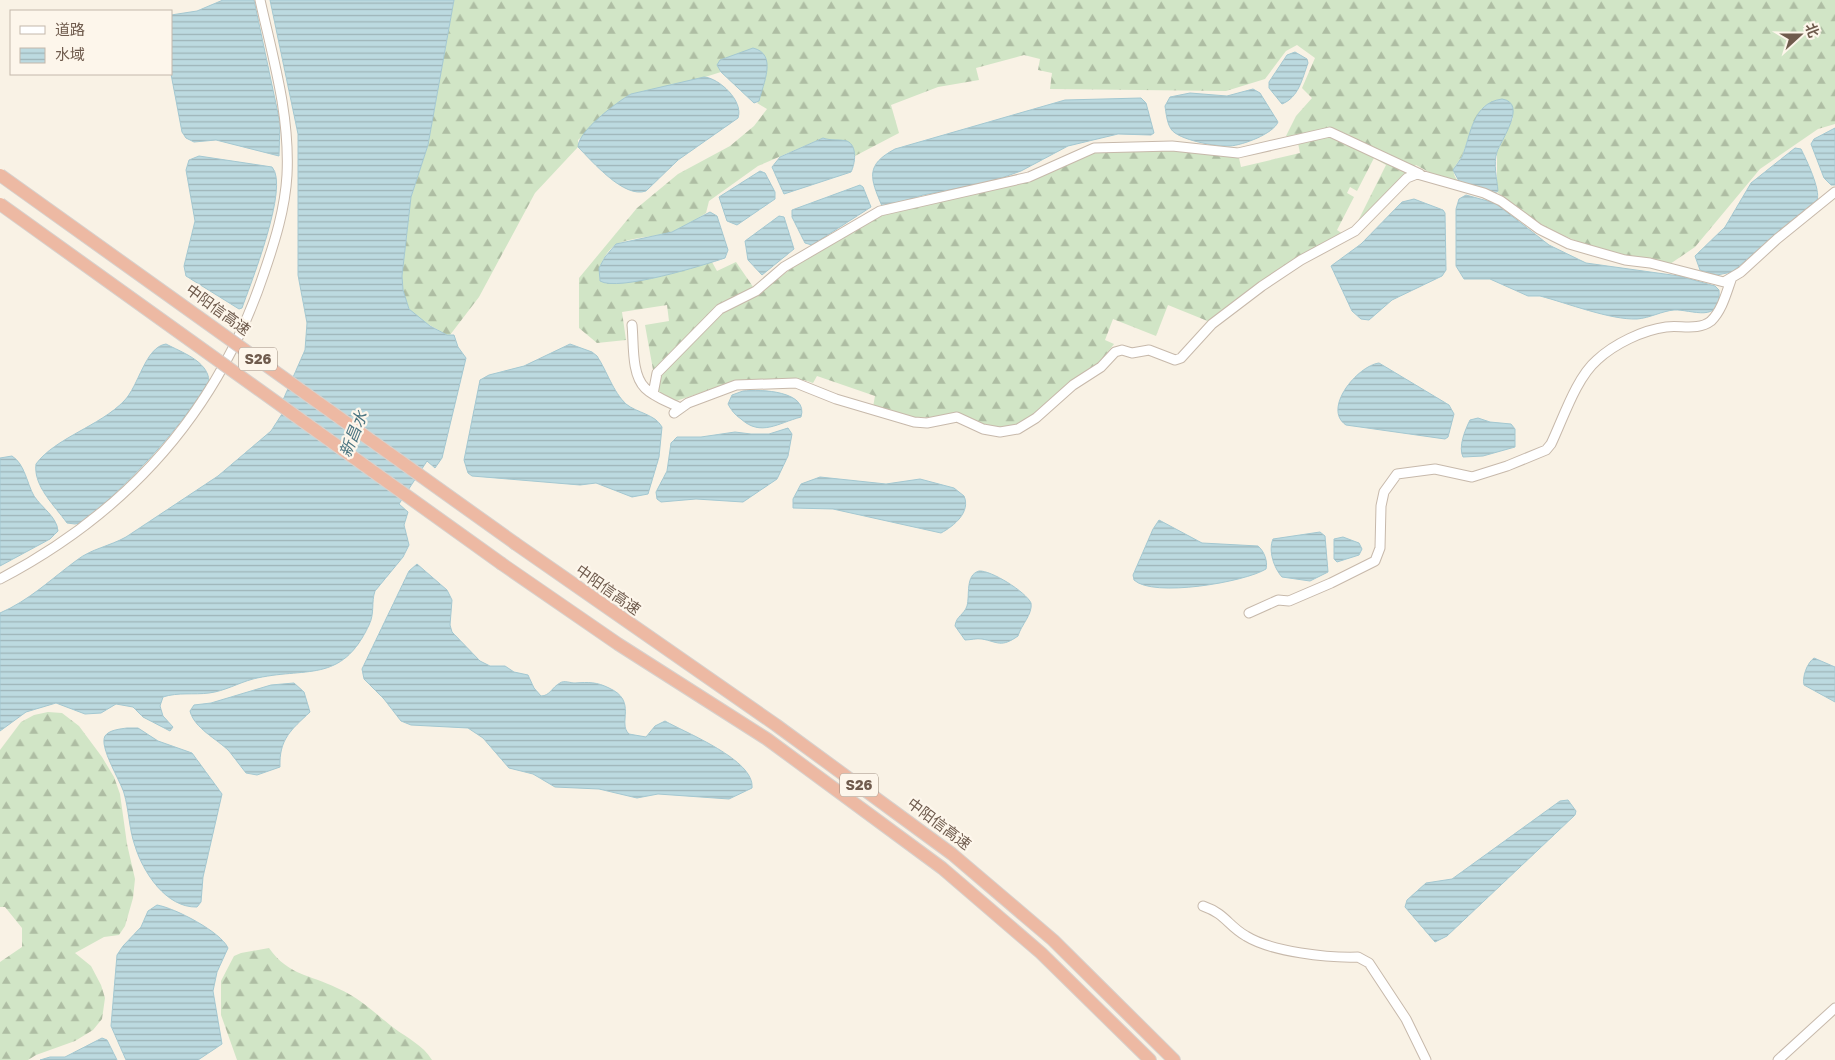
<svg xmlns="http://www.w3.org/2000/svg" width="1835" height="1060" font-family="'Golos Text','Noto Sans SC',sans-serif">
	<defs>
		<pattern id="forest-firs" width="22" height="20" patternUnits="userSpaceOnUse" patternTransform="scale(1.25)"><rect width="22" height="20" fill="#d1e5c6"/><path d="M5 1l3.5 6h-7zM16 11l3.5 6h-7z" fill="#aebda3"/></pattern>
		<pattern id="water-rules" width="6" height="5" patternUnits="userSpaceOnUse" patternTransform="scale(1.25)"><rect width="6" height="5" fill="#bcdae0"/><path d="M0 2.5h6" fill="none" stroke="#9db4b8"/></pattern>
	</defs>
	<rect width="100%" height="100%" fill="#f9f2e5"/>
	<path fill="url(#forest-firs)" fill-rule="evenodd" d="M 454,0 L 1835,0 L 1835,124 L 1818,129 L 1760,169 L 1695,247 L 1670,264 C 1606,255 1546,237 1497,192 L 1497,152 L 1513,118 L 1502,99 C 1473,103 1471,134 1462,156 C 1460,160 1455,165 1454,169 C 1453,175 1456,179 1460,183 L 1438,177 L 1416,165 L 1402,176 L 1354,229 L 1386,165 L 1374,158 L 1357,191 L 1350,187 L 1347,193 L 1354,197 L 1337,230 L 1343,234 L 1210,322 L 1168,305 L 1156,336 L 1113,319 L 1105,340 L 1114,344 L 1093,371 L 1044,409 L 1021,424 L 1004,428 L 990,427 L 965,416 L 912,418 L 873,407 L 875,396 L 817,376 L 813,383 L 804,380 L 739,380 L 676,401 L 657,392 L 645,325 L 669,321 L 667,305 L 622,312 L 626,340 L 597,343 L 579,328 L 579,278 L 637,208 L 678,174 L 730,146 L 754,126 L 767,109 L 757,103 L 759,101 L 717,65 L 721,72 L 686,83 L 631,94 L 623,99 L 578,140 L 578,147 L 535,193 L 479,297 L 450,335 L 447,335 L 419,319 L 409,309 L 403,290 L 402,276 L 411,197 L 428,145 ZM 1297,45 L 1315,58 L 1302,88 L 1312,98 L 1296,116 L 1286,136 L 1298,143 L 1300,153 L 1241,167 L 1239,158 L 1181,150 L 1178,141 L 1093,144 L 1027,175 L 881,215 L 805,258 L 758,294 L 736,262 L 717,271 L 712,262 L 625,283 L 600,281 C 596,269 606,250 617,244 C 631,237 656,237 671,232 C 684,229 695,220 706,213 L 709,201 L 758,166 L 823,138 C 839,144 850,135 855,156 L 899,133 L 891,105 L 938,87 L 979,80 L 976,68 L 1024,55 L 1040,59 L 1038,70 L 1052,73 L 1050,89 L 1226,91 L 1265,79 L 1286,51 Z
		M 48,712 L 62,713 L 79,726 L 102,757 L 114,777 L 120,794 L 127,844 L 135,879 L 133,898 L 125,926 L 119,935 L 104,937 L 75,953 L 91,966 L 101,985 L 105,998 L 102,1019 L 93,1030 L 75,1041 L 36,1055 L 28,1060 L 0,1060 L 0,962 L 22,947 L 22,928 L 5,907 L 0,907 L 0,750 L 21,722 L 34,715 Z
		M 269,948 C 289,976 309,974 337,988 C 362,999 373,1012 394,1028 C 407,1038 423,1045 432,1060 L 237,1060 L 221,1015 L 221,981 L 234,956 L 241,953 Z"/>
	<path fill="url(#water-rules)" stroke="#a4c8d1" d="M 223,0 L 254,0 L 280,123 L 279,156 L 216,140 L 194,142 L 186,138 L 182,132 L 171,74 L 171,15 L 197,11 Z
		M 270,0 L 454,0 L 428,145 L 411,197 L 402,276 L 403,290 L 409,309 L 430,326 L 447,335 L 454,335 L 458,347 L 466,358 L 442,458 L 435,468 L 427,461 L 399,504 L 408,512 L 404,525 L 409,545 L 403,557 L 375,591 C 371,602 375,613 369,625 C 341,685 306,666 253,679 C 238,683 225,691 209,693 C 194,695 178,692 163,697 L 160,706 L 163,716 L 173,727 L 170,731 L 143,717 L 133,707 L 116,704 L 101,713 L 85,714 L 56,703 L 26,712 L 0,731 L 0,613 C 30,600 51,579 77,560 C 91,549 110,546 126,537 L 218,476 L 271,431 L 282,414 L 283,400 L 305,350 L 307,323 L 298,275 L 298,134 Z
		M 753,48 C 778,54 763,84 759,101 L 754,103 L 721,72 L 717,65 L 720,60 Z
		M 1295,52 L 1307,59 L 1308,63 C 1302,79 1299,97 1282,104 L 1269,88 L 1269,82 L 1287,55 Z
		M 704,77 C 719,78 744,101 738,118 L 678,160 L 646,191 C 624,199 592,161 578,147 C 578,131 617,102 631,94 Z
		M 1253,89 L 1260,93 L 1278,122 C 1273,134 1243,145 1230,146 C 1217,147 1178,140 1171,129 C 1167,123 1166,113 1165,106 L 1170,97 L 1190,93 L 1227,96 Z
		M 1141,98 L 1146,103 L 1154,133 L 1151,135 L 1118,134 L 1068,146 L 1021,171 L 990,182 L 923,195 L 887,206 L 882,206 C 870,178 865,165 895,149 L 1065,100 Z
		M 1502,99 C 1528,103 1501,140 1497,152 C 1493,164 1497,179 1498,191 L 1495,193 L 1460,183 L 1453,170 C 1456,166 1459,161 1462,157 C 1471,135 1472,103 1502,99 Z
		M 1835,128 L 1835,185 L 1831,185 L 1824,178 L 1811,144 L 1814,139 Z
		M 823,138 C 831,141 839,139 847,141 C 858,146 855,164 851,172 L 784,194 L 772,167 L 780,157 Z
		M 1795,148 L 1801,149 C 1806,159 1821,190 1817,200 L 1732,272 L 1717,275 L 1700,270 L 1695,256 L 1725,227 L 1751,183 Z
		M 199,156 L 272,167 C 290,186 250,285 242,308 L 239,309 L 186,276 L 184,266 L 195,221 L 186,170 L 189,160 Z
		M 760,171 L 765,173 L 775,192 L 775,199 L 737,225 L 727,221 L 719,197 Z
		M 860,185 L 863,187 L 871,207 L 812,245 L 805,243 L 792,217 L 792,210 Z
		M 1466,195 L 1495,203 L 1549,245 L 1586,263 L 1679,276 L 1715,286 L 1719,290 C 1722,325 1691,309 1674,310 C 1662,311 1650,318 1637,319 C 1610,320 1567,303 1540,296 L 1528,296 L 1490,279 L 1464,279 L 1456,266 L 1456,209 L 1459,199 Z
		M 1414,199 L 1443,210 L 1445,213 L 1446,270 L 1442,276 L 1392,300 L 1369,320 L 1361,319 L 1352,311 L 1331,266 L 1361,244 L 1402,202 Z
		M 710,212 L 717,216 L 728,250 L 725,258 C 704,265 618,292 600,281 L 599,268 L 605,257 L 616,244 L 672,232 Z
		M 779,216 L 784,217 L 794,249 L 762,275 L 748,260 L 745,241 Z
		M 166,344 C 181,352 208,361 209,381 C 174,437 132,479 84,522 L 75,524 L 67,523 C 55,506 33,486 36,464 C 55,438 100,426 124,401 C 139,386 145,347 166,344 Z
		M 570,344 L 592,352 L 597,356 C 607,371 613,392 626,404 C 637,413 655,414 662,427 L 659,457 L 648,494 L 632,497 L 596,483 L 580,485 L 472,476 L 468,473 L 464,460 L 480,380 L 489,375 L 524,366 Z
		M 1379,363 L 1449,405 L 1454,414 L 1448,437 L 1445,439 L 1346,425 C 1322,409 1357,366 1379,363 Z
		M 743,391 C 761,389 809,391 801,417 C 778,423 761,437 741,419 C 735,415 731,410 728,404 L 732,395 Z
		M 1478,418 L 1490,422 L 1511,424 L 1515,429 L 1515,447 L 1483,456 L 1463,457 C 1458,447 1465,430 1470,420 Z
		M 788,428 L 792,434 L 788,456 L 777,479 L 743,502 L 696,499 L 661,502 L 657,499 L 656,492 L 667,471 L 671,443 L 677,437 L 701,437 L 735,432 L 751,434 L 769,434 Z
		M 12,456 C 25,464 27,484 34,496 C 42,508 57,517 58,531 L 50,539 L 0,566 L 0,458 Z
		M 820,477 L 886,484 L 920,479 L 954,488 L 964,496 C 971,512 954,526 941,533 L 833,509 L 793,508 L 793,499 L 801,484 Z
		M 1159,520 L 1202,543 L 1258,546 C 1264,551 1268,561 1266,569 C 1245,582 1153,598 1134,580 L 1133,575 L 1153,529 Z
		M 1320,532 L 1325,536 L 1328,572 L 1310,581 L 1282,577 C 1274,568 1268,551 1273,539 Z
		M 1343,537 L 1359,543 L 1362,549 L 1359,555 L 1337,562 L 1334,559 L 1334,539 Z
		M 417,564 L 447,590 L 452,600 L 450,625 L 452,632 L 480,661 L 490,666 L 505,666 L 514,672 L 528,675 L 534,688 L 541,696 C 550,696 552,687 560,683 C 564,680 570,683 575,683 C 589,682 597,682 609,688 C 638,701 617,723 629,734 L 646,737 L 655,726 L 665,721 C 686,733 755,760 752,788 L 729,799 L 658,794 L 637,798 L 599,789 L 555,787 L 533,774 L 509,768 L 483,738 L 468,728 L 411,725 L 401,721 L 384,699 L 364,679 L 362,669 L 409,571 Z
		M 979,571 C 991,570 1026,592 1031,603 C 1033,614 1021,625 1018,636 C 1001,648 998,642 982,639 C 977,638 970,640 965,640 L 955,626 C 956,616 964,615 967,606 C 970,595 965,575 979,571 Z
		M 1814,658 L 1835,667 L 1835,702 L 1804,685 C 1802,677 1807,663 1814,658 Z
		M 294,683 L 304,692 L 310,712 C 291,730 279,739 280,767 L 257,775 L 246,773 C 240,766 235,758 229,751 C 217,739 194,728 190,711 L 194,705 L 211,703 L 271,685 Z
		M 127,728 L 138,728 L 158,741 L 192,753 L 222,794 L 203,877 L 201,902 L 197,907 C 166,908 143,872 135,846 C 129,829 129,810 124,793 C 120,780 99,747 105,736 C 109,730 120,729 127,728 Z
		M 1568,800 L 1576,811 L 1575,815 L 1447,936 L 1435,942 L 1405,907 L 1407,900 L 1426,883 L 1452,879 L 1560,801 Z
		M 157,905 C 175,908 221,932 228,948 L 217,972 L 213,991 L 222,1044 L 198,1060 L 126,1060 L 111,1026 L 117,955 L 123,946 L 141,927 L 148,911 Z
		M 102,1038 L 107,1040 L 117,1060 L 40,1060 L 50,1057 L 65,1057 Z"/>
	<g fill="none" stroke-linecap="round" stroke-linejoin="round">
		<g stroke="#c7b9ab" stroke-width="11">
			<path id="minor" d="M 632,325 C 634,343 631,374 645,388 C 654,397 669,402 680,408
				M 653,394 L 657,373 L 720,309 L 756,291 L 784,267 L 880,211 L 1029,177 L 1094,148 L 1172,146 L 1238,153 L 1330,132 L 1420,174
				M 674,413 L 688,403 L 736,385 L 796,383 L 836,399 L 914,422 L 927,423 L 957,417 L 983,429 L 1000,432 L 1018,429 L 1036,418 L 1073,385 L 1101,367 L 1115,352 L 1122,350 L 1132,353 L 1149,350 L 1175,360 L 1181,358 L 1212,324 L 1262,286 L 1301,260 L 1355,231 L 1407,178 L 1417,174 L 1484,193 L 1501,201 L 1539,229 L 1569,244 L 1625,260 L 1650,263 L 1724,282 L 1741,272 L 1777,239 L 1835,192
				M 0,579 C 128,512 218,411 264,273 C 275,241 285,209 287,175 C 290,115 273,58 260,0
				M 1249,613 L 1278,600 L 1289,601 L 1331,583 L 1375,561 L 1380,548 L 1381,506 L 1384,492 L 1397,474 L 1435,469 L 1472,477 L 1507,466 L 1546,450 L 1551,444 C 1563,419 1576,378 1597,360 C 1614,344 1643,330 1666,327 C 1681,325 1698,331 1711,321 C 1722,310 1726,294 1731,280
				M 1203,906 C 1226,914 1228,926 1246,936 C 1272,952 1328,958 1358,957 L 1369,963 L 1406,1019 L 1426,1060
				M 1778,1060 L 1835,1008"/>
		</g>
		<g stroke="#d7d1cd" stroke-width="14">
			<path id="highway" d="M 516,544 L 776,725 L 952,854 L 1053,940 L 1174,1060
				M 502,564 L 618,644 L 767,739 L 942,868 L 1041,953 L 1150,1060"/>
		</g>
		<use href="#minor" stroke="#fff" stroke-width="9"/>
		<use href="#highway" stroke="#edb9a3" stroke-width="12"/>
		<g stroke="#d7d1cd" stroke-width="14" stroke-linecap="butt">
			<path id="highway-bridge" d="M 0,175 L 516,544
				M 0,204 L 502,564"/>
		</g>
		<use href="#highway-bridge" stroke="#edb9a3" stroke-width="12"/>
	</g>
	<g text-anchor="middle" stroke-width="4.5" stroke-linejoin="round" paint-order="stroke">
		<g fill="#fdf6eb" stroke="#9a8a7c" stroke-width="1">
			<rect x="239" y="347.5" width="38" height="23" rx="4"/>
			<rect x="840" y="773.5" width="38" height="23" rx="4"/>
		</g>
		<g font-size="14" font-weight="bold" fill="#6f5b4d">
			<text x="258" y="364">S26</text>
			<text x="859" y="790">S26</text>
		</g>
		<g font-size="15" fill="#6f5b4d" stroke="#fdf6eb">
			<text transform="translate(218 310) rotate(36)" y="5">中阳信高速</text>
			<text transform="translate(608 590) rotate(35)" y="5">中阳信高速</text>
			<text transform="translate(939 824) rotate(37)" y="5">中阳信高速</text>
		</g>
		<g font-size="16" font-style="italic" fill="#4a7480" stroke="#fdf6eb">
			<text transform="translate(353 434) rotate(-68)" y="6">新昌水</text>
		</g>
	</g>
	<rect x="10" y="10" width="162" height="65" fill="#fdf6eb" stroke="#c4b8ac"/>
	<rect x="20" y="26" width="25" height="8" fill="#ffffff" stroke="#c4b8ac"/>
	<text x="55" y="35" font-size="15" fill="#6f5b4d">道路</text>
	<rect x="20" y="48" width="25" height="15" fill="url(#water-rules)" stroke="#c4b8ac"/>
	<text x="55" y="60" font-size="15" fill="#6f5b4d">水域</text>
	<g transform="translate(1800 35) rotate(69)" stroke="#fdf6eb" stroke-width="4" paint-order="stroke">
	<path d="M0-4L9 19L0 12L-9 19Z" fill="#6f5b4d"/>
	<text y="-8" font-size="14" font-weight="bold" text-anchor="middle" fill="#6f5b4d">北</text>
	</g>
</svg>
